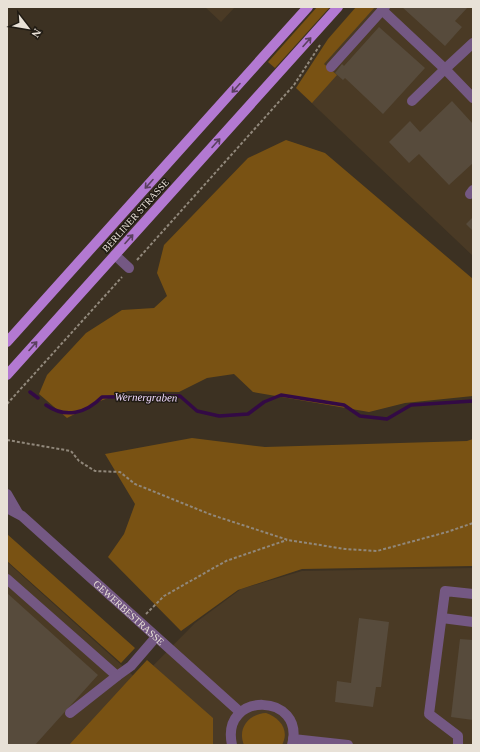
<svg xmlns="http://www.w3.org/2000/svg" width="480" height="752" font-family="Georgia,serif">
	<rect width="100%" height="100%" fill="#3c3122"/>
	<path fill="#4a3a25" d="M 205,7 L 235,7 L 221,22 Z
		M 366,7 L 473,7 L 473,256 L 300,92 Z
		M 7,562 L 138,680 L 134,685 L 195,623 L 241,589 L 302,571 L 473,568 L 473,745 L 7,745 Z"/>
	<path fill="#795213" d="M 317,7 L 330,7 L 275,68 L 268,62 Z
		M 356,7 L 375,7 L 324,64 L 337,75 L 312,103 L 296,88 L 328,39 Z
		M 286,140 L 325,153 L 473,279 L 473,396 L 405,403 L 369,412 L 253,392 L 234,374 L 207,378 L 179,392 L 128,391 L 100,401 L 67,418 L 39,394 L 47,375 L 86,333 L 122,310 L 154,308 L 167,296 L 157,273 L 164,245 L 248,158 Z
		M 192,438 L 265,447 L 467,441 L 473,439 L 473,566 L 302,569 L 238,590 L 181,631 L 108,557 L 124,534 L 135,504 L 105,454 Z
		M 7,534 L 135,648 L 121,663 L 7,561 Z
		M 147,660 L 213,718 L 213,745 L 69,745 Z
		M 266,713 C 280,718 290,730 282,745 L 244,745 C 237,728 249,714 266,713 Z"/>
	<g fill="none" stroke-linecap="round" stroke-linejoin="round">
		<path stroke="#330a45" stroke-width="3.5" d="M 30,392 L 38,398
			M 46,405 C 66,419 86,413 102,397 L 180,396 L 197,411 L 219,416 L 248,414 L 264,402 L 281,395 L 344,405 L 360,416 L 387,419 L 411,405 L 473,401"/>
	</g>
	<path fill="#574b3c" d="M 402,7 L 468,7 L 455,21 L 462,27 L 445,46 Z
		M 379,27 L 425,68 L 383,114 L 345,78 L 343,80 L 335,73 L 342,64 L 344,66 Z
		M 452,101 L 473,124 L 473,163 L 449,185 L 419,154 L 409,163 L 389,142 L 410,121 L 420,132 Z
		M 473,217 L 473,231 L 466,224 Z
		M 7,593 L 98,675 L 35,745 L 7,745 Z
		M 359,618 L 389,622 L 381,687 L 376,687 L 373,707 L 335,702 L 337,681 L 351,683 Z
		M 460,639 L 473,640 L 473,720 L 451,717 Z"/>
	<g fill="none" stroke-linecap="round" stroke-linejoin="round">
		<path stroke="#91887b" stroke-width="2" stroke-dasharray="3 2" stroke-linecap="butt" d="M 137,260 L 294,85 L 320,45
			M 7,404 L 122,277
			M 7,440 L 71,451 L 79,461 L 95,471 L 120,472 L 135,484 L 212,515 L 288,540 L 345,549 L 377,551 L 447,532 L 473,523
			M 146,614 L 164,596 L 226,561 L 287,540"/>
		<g stroke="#745883" stroke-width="10">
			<path d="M 382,10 L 445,69 L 412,101"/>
			<path d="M 473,43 L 445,69 L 473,98"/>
			<path d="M 331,67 L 385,7"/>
			<path d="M 470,194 L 473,190"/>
			<path d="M 115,255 L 129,268"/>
			<path d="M 7,494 L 18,513"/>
			<path id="s1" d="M 7,508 L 22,516 L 240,712"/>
			<path d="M 7,579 L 117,676 L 131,666 L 156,637"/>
			<path d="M 442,618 L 473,622"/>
			<path d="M 70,713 L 117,676"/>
			<path d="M 293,739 L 348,745"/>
			<path d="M 232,745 C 220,690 306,693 292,745"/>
			<path d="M 458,745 L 458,736 L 429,714 L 445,591 L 473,594"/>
		</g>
		<path stroke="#b379d2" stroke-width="10" d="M 7,342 L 308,7
			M 7,375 L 338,7"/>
	</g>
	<defs><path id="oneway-shaft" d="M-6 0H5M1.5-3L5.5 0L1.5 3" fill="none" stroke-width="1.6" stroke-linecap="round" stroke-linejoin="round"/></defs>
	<g stroke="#5a405f">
		<use href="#oneway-shaft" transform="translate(307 42) rotate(-48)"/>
		<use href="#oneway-shaft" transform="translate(236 88) rotate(132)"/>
		<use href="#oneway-shaft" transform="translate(216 143) rotate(-48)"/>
		<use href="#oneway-shaft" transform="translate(149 184) rotate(132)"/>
		<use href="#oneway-shaft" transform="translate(129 239) rotate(-48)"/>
		<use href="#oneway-shaft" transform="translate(33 346) rotate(-48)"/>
	</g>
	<g text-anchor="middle" stroke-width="3" stroke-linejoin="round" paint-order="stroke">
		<g font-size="10" fill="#e8e1d7" stroke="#1f1a13">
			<text transform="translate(135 215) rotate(-48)" y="4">BERLINER STRASSE</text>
			<text dy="4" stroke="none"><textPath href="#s1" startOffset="161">GEWERBESTRASSE</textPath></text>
		</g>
		<g font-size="11" font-style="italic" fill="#efd8fc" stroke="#1f1a13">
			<text transform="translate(146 397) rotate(1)" y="4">Wernergraben</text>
		</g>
	</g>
	<rect width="480" height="752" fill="none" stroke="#e8e1d7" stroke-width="16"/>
	<g transform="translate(28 28) rotate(121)" stroke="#1f1a13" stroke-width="3" paint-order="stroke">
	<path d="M0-3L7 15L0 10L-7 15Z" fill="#e8e1d7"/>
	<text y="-6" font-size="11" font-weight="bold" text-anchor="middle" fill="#e8e1d7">N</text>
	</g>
</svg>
